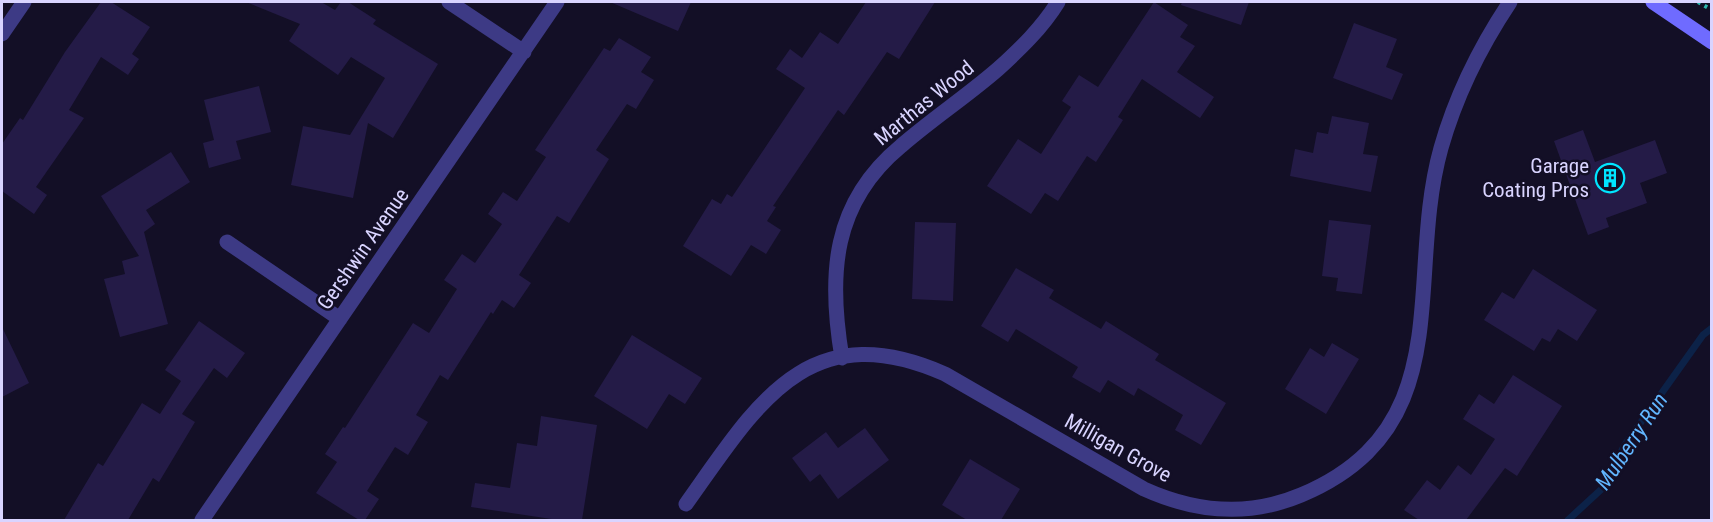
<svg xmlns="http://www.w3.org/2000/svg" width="1713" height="522" font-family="'Roboto Condensed',sans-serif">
	<rect width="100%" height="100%" fill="#130f26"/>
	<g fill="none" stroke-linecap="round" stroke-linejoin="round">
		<path stroke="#0c2248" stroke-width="7" d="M 1568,520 L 1606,485 L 1624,446 L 1703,335 L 1712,328"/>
	</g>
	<path fill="#241b47" d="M 101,2 L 111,2 L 150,27 L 132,54 L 139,59 L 128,75 L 101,57 L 69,110 L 84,118 L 36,187 L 47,195 L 34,214 L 2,191 L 2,144 L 20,118 L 23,120 L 65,52 Z
		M 246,2 L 321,2 L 335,10 L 341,2 L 348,2 L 376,20 L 373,24 L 438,64 L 393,138 L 368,123 L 353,198 L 291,185 L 303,126 L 350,135 L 385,78 L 351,57 L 338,75 L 289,41 L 300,24 Z
		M 610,2 L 691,2 L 678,31 Z
		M 866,2 L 935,2 L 899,59 L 887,52 L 844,115 L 838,110 L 773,206 L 776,207 L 767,221 L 781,230 L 766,254 L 751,245 L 731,276 L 683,246 L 712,199 L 721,204 L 727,194 L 732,197 L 805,88 L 776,69 L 790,49 L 802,58 L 820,32 L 838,44 Z
		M 1154,2 L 1188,25 L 1180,37 L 1195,46 L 1177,72 L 1214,97 L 1200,118 L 1142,79 L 1118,117 L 1123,120 L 1096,162 L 1087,156 L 1058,201 L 1045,193 L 1031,214 L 987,186 L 1018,139 L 1041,154 L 1071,107 L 1062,101 L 1079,75 L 1098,87 Z
		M 1182,2 L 1249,2 L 1241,25 L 1181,5 Z
		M 1354,23 L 1397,39 L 1386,67 L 1403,74 L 1392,100 L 1333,78 Z
		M 619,38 L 651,57 L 641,72 L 654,80 L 636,109 L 627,104 L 596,150 L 609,159 L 569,223 L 557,216 L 519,275 L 531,283 L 514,308 L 502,300 L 493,314 L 491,312 L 448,380 L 440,375 L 416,415 L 428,422 L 408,455 L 395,447 L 367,491 L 379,499 L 365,520 L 359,520 L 316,493 L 337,462 L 325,454 L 343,427 L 345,428 L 413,323 L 429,333 L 457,289 L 444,280 L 462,254 L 475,263 L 502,224 L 488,214 L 503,192 L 517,201 L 546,157 L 535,150 L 604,48 L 610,51 Z
		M 259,86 L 271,132 L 236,141 L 241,159 L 209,168 L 203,143 L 214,140 L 204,100 Z
		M 1332,116 L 1369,123 L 1363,154 L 1378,156 L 1371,192 L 1290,176 L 1295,149 L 1313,153 L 1317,132 L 1328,134 Z
		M 1583,130 L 1595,162 L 1655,140 L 1667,173 L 1640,183 L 1647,203 L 1606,218 L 1609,227 L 1588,235 L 1554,141 Z
		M 171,152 L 190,182 L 146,210 L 155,224 L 144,232 L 168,324 L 120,337 L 104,279 L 125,274 L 122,261 L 139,256 L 101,196 Z
		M 1329,220 L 1371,225 L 1362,294 L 1336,291 L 1338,278 L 1322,276 Z
		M 915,222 L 956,223 L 953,301 L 912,299 Z
		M 1016,268 L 1054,290 L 1049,298 L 1101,329 L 1106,321 L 1159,354 L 1155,360 L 1226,403 L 1201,445 L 1175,430 L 1183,415 L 1138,388 L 1134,396 L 1108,380 L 1100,393 L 1072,377 L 1078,367 L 1016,329 L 1008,342 L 981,326 Z
		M 1533,269 L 1597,310 L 1577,341 L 1558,329 L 1550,342 L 1542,338 L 1534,351 L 1484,320 L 1502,292 L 1514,299 Z
		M 199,321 L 245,353 L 227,378 L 214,368 L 182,414 L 195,422 L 159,482 L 153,478 L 128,520 L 64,520 L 98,463 L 103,466 L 142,403 L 160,414 L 181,381 L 165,370 Z
		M 2,327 L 29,383 L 2,397 Z
		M 632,335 L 702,378 L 685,404 L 669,394 L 647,429 L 594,396 Z
		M 1332,343 L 1359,359 L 1326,414 L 1285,389 L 1310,348 L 1324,357 Z
		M 1513,375 L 1562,406 L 1517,476 L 1505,468 L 1466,520 L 1419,520 L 1404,510 L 1427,480 L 1440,490 L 1458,465 L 1471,475 L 1495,439 L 1463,419 L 1479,394 L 1494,404 Z
		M 541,416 L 597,425 L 582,520 L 558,520 L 471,507 L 475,483 L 510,488 L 517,443 L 537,446 Z
		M 865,428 L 889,460 L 838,499 L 820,474 L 810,482 L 792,458 L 826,432 L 838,448 Z
		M 970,459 L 1020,489 L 1001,520 L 967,520 L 942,505 Z"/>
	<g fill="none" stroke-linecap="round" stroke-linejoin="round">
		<path stroke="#2fb8b0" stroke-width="4" stroke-dasharray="3 4.5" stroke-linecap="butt" d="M 1698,2 L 1712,10"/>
		<path stroke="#3d3a85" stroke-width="15" d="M 449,2 L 524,52
			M 2,34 L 24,2
			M 227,242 L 340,319
			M 842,358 C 828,275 832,203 901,146 C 932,119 967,96 998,69 C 1020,49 1042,28 1058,2
			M 686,504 C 756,406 807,313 945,374 L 1144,489 C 1195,512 1249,517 1301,495 C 1462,427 1404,280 1441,148 C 1456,95 1480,47 1510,2
			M 202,520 L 557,2"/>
		<path stroke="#6f6bff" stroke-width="15" d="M 1653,2 L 1712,42"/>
	</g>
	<defs>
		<g id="building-ring" transform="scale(1.5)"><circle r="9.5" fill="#130f26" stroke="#00e5ff" stroke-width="1.5"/><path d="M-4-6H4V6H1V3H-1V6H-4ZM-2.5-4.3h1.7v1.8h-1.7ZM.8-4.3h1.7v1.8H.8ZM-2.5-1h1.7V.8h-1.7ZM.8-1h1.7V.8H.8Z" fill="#00e5ff"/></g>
	</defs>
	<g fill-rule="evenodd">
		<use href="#building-ring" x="1610" y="178"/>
	</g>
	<g text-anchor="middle" stroke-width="5" stroke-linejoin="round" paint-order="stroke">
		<g font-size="21" fill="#d9d4ff" stroke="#130f26">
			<text transform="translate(924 103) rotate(-39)" y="7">Marthas Wood</text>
			<text transform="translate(363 249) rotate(-55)" y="7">Gershwin Avenue</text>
			<text transform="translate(1118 448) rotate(29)" y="7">Milligan Grove</text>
		</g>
		<g font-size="21" fill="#d9d4ff" stroke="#130f26" text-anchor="end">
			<text x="1589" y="173">Garage<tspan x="1589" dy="24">Coating Pros</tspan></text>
		</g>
		<g font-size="22" font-style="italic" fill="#62b6ff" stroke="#130f26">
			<text transform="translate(1631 441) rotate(-56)" y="8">Mulberry Run</text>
		</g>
	</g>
	<rect width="1713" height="522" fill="none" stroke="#d9d4ff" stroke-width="6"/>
</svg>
